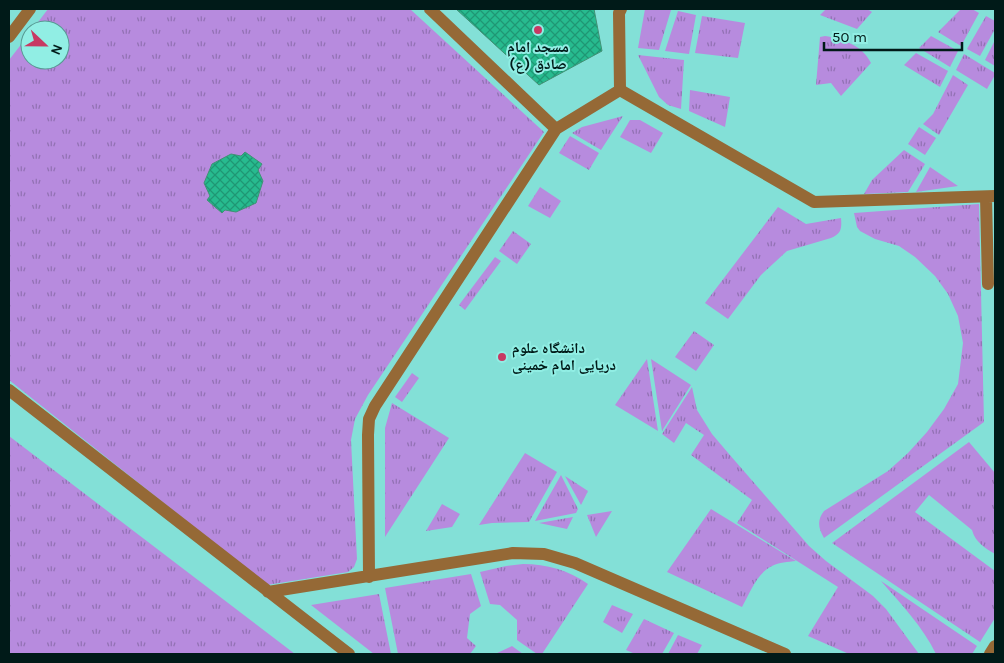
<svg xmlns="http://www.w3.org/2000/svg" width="1004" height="663" font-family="Karla,'Noto Naskh Arabic',sans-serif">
	<defs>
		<pattern id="grass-tufts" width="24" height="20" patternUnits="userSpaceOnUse" patternTransform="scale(1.25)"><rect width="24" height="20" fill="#b78bde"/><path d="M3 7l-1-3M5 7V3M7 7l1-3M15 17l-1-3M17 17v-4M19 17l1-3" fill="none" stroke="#9271b3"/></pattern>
		<pattern id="building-cross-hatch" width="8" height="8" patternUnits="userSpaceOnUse" patternTransform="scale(1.25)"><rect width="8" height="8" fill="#27bb8f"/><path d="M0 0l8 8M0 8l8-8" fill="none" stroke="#1f9774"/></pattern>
	</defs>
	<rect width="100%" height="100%" fill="#83e0d7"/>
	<path fill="url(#grass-tufts)" d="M 48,9 L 410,9 L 544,132 L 368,395 L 355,419 L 351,440 L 357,559 L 354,567 L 348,572 L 267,585 L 9,380 L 9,60 L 30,33 L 30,60 L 60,60 L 60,30 L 32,30 Z
		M 645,9 L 671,10 L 659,50 L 638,48 Z
		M 826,9 L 867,9 L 872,12 L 857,29 L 820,15 Z
		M 961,9 L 972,9 L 979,13 L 961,46 L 938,32 Z
		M 678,11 L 696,15 L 689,54 L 665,51 Z
		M 702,16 L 745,23 L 738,58 L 695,53 Z
		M 986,16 L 995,21 L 995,29 L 980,56 L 967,49 Z
		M 825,36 C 843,39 862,45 871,63 L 841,96 L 831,83 L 816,85 L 820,37 Z
		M 931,36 L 958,51 L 950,67 L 919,48 Z
		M 995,40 L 995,66 L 985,60 Z
		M 916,53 L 948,71 L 940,87 L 904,65 Z
		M 964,54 L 995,73 L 995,75 L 987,89 L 956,70 Z
		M 638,55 L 684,60 L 681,109 L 668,105 L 659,97 Z
		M 953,75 L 968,85 L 939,135 L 923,124 L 933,114 Z
		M 690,90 L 730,97 L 725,127 L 689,111 Z
		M 623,116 L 601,150 L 572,133 L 582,127 Z
		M 630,120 L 640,120 L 663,133 L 651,153 L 620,137 Z
		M 919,127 L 936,138 L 925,155 L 908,144 Z
		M 570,136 L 599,153 L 589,170 L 559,153 Z
		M 904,150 L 925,164 L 908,192 L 864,194 L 872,180 Z
		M 930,167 L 958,186 L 916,192 Z
		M 540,187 L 561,201 L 550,218 L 528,206 Z
		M 979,204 L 984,422 L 824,538 C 818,528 817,520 824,511 L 888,471 L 908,453 L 927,432 L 944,409 L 958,384 L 963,343 L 958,316 L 948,294 L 935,276 L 915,257 L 899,246 L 875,239 L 860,231 L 857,227 L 854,213 Z
		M 778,207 L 806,224 L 841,218 C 842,229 841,234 831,238 L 787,251 L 761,275 L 728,319 L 705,303 Z
		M 513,231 L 531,244 L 517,264 L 499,251 Z
		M 495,257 L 501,261 L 465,310 L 459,305 Z
		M 694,331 L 714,345 L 696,371 L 675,357 Z
		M 647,359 L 658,431 L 615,405 Z
		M 651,359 L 691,385 L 662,431 Z
		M 412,373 L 419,378 L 402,402 L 395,397 Z
		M 692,387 L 697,410 L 712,434 L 729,454 L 809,546 L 826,561 L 873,596 L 886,609 L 919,654 L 849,654 L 808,636 L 838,587 L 737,523 L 752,500 L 691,455 L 704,435 L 686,423 L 674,443 L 662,434 Z
		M 392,403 L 449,438 L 385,537 L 385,428 Z
		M 9,436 L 295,654 L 9,654 Z
		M 969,442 L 995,473 L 995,554 C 985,548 975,542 972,530 L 929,495 L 915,512 L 995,571 L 995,618 L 980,642 L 832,543 Z
		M 525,453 L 557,472 L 529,522 L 492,523 L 479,525 Z
		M 561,475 L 578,509 L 576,513 L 535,521 Z
		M 565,476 L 588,491 L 581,505 Z
		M 442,504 L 460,514 L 452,527 L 426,531 Z
		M 711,509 L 796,561 C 788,562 779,562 772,566 C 757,573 750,593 742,607 L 667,572 Z
		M 612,511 L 596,537 L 587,515 Z
		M 573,517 L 567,529 L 539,523 Z
		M 523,564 C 547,564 568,570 588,584 L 542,654 L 537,654 L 517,640 L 517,620 L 500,605 L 490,604 L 480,572 L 506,566 Z
		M 471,574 L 481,606 L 470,614 L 467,638 L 476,646 L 470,654 L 398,654 L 385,588 Z
		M 881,581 L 977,646 L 972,654 L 936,654 C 923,627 901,604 881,581 Z
		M 379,594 L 391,654 L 374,654 L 311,605 Z
		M 612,605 L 633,614 L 622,633 L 603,622 Z
		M 644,619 L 674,633 L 662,654 L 635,654 L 626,650 Z
		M 678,635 L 702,645 L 697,654 L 668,654 Z
		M 512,646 L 523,654 L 495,654 Z"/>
	<path fill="url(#building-cross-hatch)" stroke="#429175" d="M 456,9 L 594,9 L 602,51 L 539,85 Z
		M 245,152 L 262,164 L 258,170 L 263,181 L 256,203 L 236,212 L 225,210 L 222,213 L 207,200 L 210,196 L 204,183 L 212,164 L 231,154 L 241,156 Z"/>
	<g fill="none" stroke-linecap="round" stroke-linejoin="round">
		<path stroke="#956936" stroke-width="12" d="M 430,9 L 556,129
			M 9,37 L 30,9
			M 620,90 L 619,13 L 621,9
			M 986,197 L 988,284
			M 9,390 L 349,654
			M 369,577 L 368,435 L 369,419 L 375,406 L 556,129 L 620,90 L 814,202 L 995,196
			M 268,592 L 513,553 L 544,554 L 575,563 L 785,654
			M 990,654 L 995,646"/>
	</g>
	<g fill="#c73963" stroke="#91eee4" stroke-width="2">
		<circle cx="538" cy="30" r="5"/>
		<circle cx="502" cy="357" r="5"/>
	</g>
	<g text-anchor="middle" stroke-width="4" stroke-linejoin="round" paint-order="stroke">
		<g font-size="15" font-weight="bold" fill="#001a18" stroke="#91eee4">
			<text x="538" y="52">مسجد امام<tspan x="538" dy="17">صادق (ع)</tspan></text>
			<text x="512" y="353" text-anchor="start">دانشگاه علوم<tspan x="512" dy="17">دریایی امام خمینی</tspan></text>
		</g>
	</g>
	<rect width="1004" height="663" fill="none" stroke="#001a18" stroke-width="20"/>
	<g transform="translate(45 45) rotate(112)"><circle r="24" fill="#91eee4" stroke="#579992"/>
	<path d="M0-4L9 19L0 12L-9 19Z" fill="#c73963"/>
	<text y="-8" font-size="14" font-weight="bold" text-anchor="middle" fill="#001a18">N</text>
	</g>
	<path d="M824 42v8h138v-8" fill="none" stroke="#001a18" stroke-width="2.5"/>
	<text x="832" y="42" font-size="15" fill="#001a18" stroke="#91eee4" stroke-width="4" paint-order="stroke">50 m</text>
</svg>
